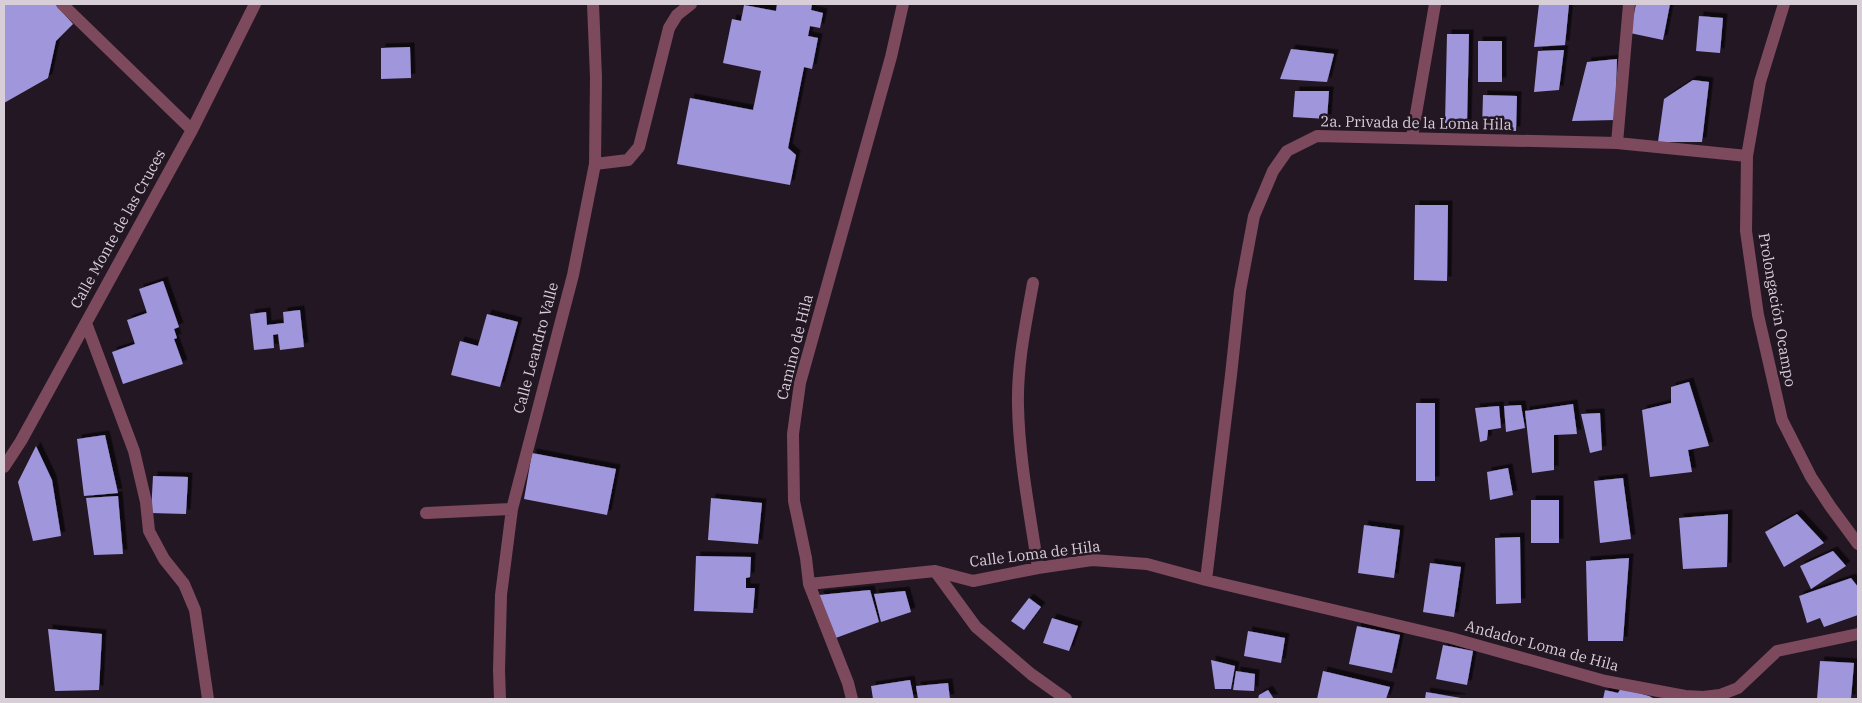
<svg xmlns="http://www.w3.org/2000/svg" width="1862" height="703" font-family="'IBM Plex Serif',serif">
	<defs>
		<filter id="shadow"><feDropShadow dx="4.5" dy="-4.5" stdDeviation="0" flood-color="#0009"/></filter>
	</defs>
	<rect width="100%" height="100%" fill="#231724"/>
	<path fill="#a096dc" filter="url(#shadow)" d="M 9,4 L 55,4 L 73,24 L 56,41 L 48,78 L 4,103 L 4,5 Z
		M 777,4 L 812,4 L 811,10 L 823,13 L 820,28 L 810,26 L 808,36 L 818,38 L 812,69 L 804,67 L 788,148 L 796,155 L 790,185 L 677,164 L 690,98 L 753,110 L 761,71 L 723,63 L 732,19 L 741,21 L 744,5 L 776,11 Z
		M 1539,4 L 1569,4 L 1565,45 L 1534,47 Z
		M 1636,4 L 1670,4 L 1663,40 L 1630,33 Z
		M 1699,16 L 1723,18 L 1720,53 L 1696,51 Z
		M 1447,34 L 1469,34 L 1467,124 L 1445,123 Z
		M 1478,41 L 1502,41 L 1502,82 L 1478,82 Z
		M 410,47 L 411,78 L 381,79 L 381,48 Z
		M 1291,49 L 1334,54 L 1327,82 L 1280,79 Z
		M 1564,50 L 1559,90 L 1534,92 L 1538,51 Z
		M 1617,59 L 1615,120 L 1572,121 L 1587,62 Z
		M 1693,80 L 1709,82 L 1702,142 L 1658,142 L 1664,99 Z
		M 1295,91 L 1329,91 L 1327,119 L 1293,117 Z
		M 1483,95 L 1517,96 L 1516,131 L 1482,130 Z
		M 1415,205 L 1448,205 L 1447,281 L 1414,280 Z
		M 163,281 L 179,327 L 174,329 L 177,338 L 174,339 L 183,364 L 123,384 L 112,352 L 135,344 L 127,320 L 147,313 L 139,289 Z
		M 300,310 L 304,347 L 280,350 L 278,334 L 273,335 L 274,348 L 254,350 L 250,314 L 266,312 L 267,325 L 284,323 L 283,312 Z
		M 487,314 L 518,322 L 500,387 L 451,375 L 460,341 L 478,346 Z
		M 1689,382 L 1709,446 L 1688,450 L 1692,472 L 1650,477 L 1642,410 L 1671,403 L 1671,387 Z
		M 1416,403 L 1435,403 L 1435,481 L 1416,481 Z
		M 1573,404 L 1577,434 L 1554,435 L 1554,470 L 1532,473 L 1525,411 Z
		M 1521,405 L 1525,428 L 1506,432 L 1504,406 Z
		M 1499,406 L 1501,428 L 1488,430 L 1487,440 L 1480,442 L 1475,408 Z
		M 1600,413 L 1602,450 L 1590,453 L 1581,414 Z
		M 105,435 L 118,493 L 84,496 L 77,439 Z
		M 36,446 L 52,480 L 61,536 L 33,541 L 18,482 Z
		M 532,453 L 616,469 L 607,515 L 524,499 Z
		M 1508,468 L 1513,495 L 1490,500 L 1487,472 Z
		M 153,476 L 188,477 L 186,514 L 151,513 Z
		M 1623,478 L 1631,539 L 1600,543 L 1594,481 Z
		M 118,496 L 123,554 L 94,555 L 86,498 Z
		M 711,498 L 762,503 L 758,544 L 708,540 Z
		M 1531,500 L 1559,500 L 1559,543 L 1531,543 Z
		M 1728,514 L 1727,567 L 1683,569 L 1679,518 Z
		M 1797,514 L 1824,543 L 1784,567 L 1765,532 Z
		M 1364,525 L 1400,530 L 1394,578 L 1358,573 Z
		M 1520,537 L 1521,603 L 1496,604 L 1495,538 Z
		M 1833,551 L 1846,566 L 1811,589 L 1800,566 Z
		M 696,556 L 751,557 L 750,577 L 746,578 L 746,588 L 755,588 L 753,613 L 694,611 Z
		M 1629,558 L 1623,641 L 1588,641 L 1586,561 Z
		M 1430,563 L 1461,567 L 1454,617 L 1423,612 Z
		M 1851,578 L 1858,587 L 1858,615 L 1824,627 L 1820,618 L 1807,623 L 1799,596 Z
		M 870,590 L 879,622 L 833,639 L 819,595 Z
		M 905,591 L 911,612 L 881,622 L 874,594 Z
		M 1029,598 L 1041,607 L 1024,630 L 1011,621 Z
		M 1052,618 L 1078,626 L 1069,651 L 1043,643 Z
		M 1357,626 L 1400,635 L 1392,673 L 1349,664 Z
		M 48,629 L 102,634 L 99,690 L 55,691 Z
		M 1248,631 L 1285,638 L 1281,663 L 1244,656 Z
		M 1443,645 L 1473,651 L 1467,685 L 1436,679 Z
		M 1211,660 L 1235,666 L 1231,689 L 1215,689 Z
		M 1820,661 L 1854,663 L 1851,699 L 1817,699 Z
		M 1236,671 L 1255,674 L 1254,691 L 1233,690 Z
		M 1323,671 L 1390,687 L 1386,699 L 1317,699 Z
		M 910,680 L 914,699 L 873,699 L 871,686 Z
		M 948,683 L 950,699 L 918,699 L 916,686 Z
		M 1621,688 L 1649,696 L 1655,699 L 1603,699 L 1605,690 L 1618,693 Z
		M 1268,690 L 1274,699 L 1258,699 L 1259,695 Z
		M 1426,692 L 1461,698 L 1461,699 L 1425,699 Z"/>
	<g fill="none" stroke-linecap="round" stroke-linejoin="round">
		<path stroke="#7c4a5c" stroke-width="12" d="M 62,4 L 192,130
			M 1784,4 L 1760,82 L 1747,156 L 1746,231 L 1758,315 L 1782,420 L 1811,477 L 1830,506 L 1858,544
			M 1412,137 L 1435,4
			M 1617,143 L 1629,4
			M 595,164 L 628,160 L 639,147 L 669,28 L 677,15 L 691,4
			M 1033,283 C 1026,323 1017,364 1018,405 C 1019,459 1030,514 1038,568
			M 86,323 L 134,451 L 146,502 L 149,531 L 164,559 L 184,584 L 195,610 L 208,699
			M 4,467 L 21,441 L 192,130 L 255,4
			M 426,513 L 512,509
			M 935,571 L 976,627 L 1031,674 L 1066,699
			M 1206,580 L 1231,375 L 1240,291 L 1254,216 L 1273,171 L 1287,151 L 1317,136 L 1617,143 L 1747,156
			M 809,584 L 935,571 L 973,581 L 1038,568 L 1092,560 L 1147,564 L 1206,580 L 1451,638 L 1605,681 L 1685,696 L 1703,697 L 1720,695 L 1738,688 L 1777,651 L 1858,634
			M 500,699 L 499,670 L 501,595 L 512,509 L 573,275 L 595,164 L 596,77 L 593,4
			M 852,699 L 848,683 L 809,584 L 806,558 L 794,501 L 793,434 L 800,383 L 891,57 L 903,4"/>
	</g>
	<g text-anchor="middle" stroke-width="5" stroke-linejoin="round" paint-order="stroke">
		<g font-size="15" fill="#d7ced8" stroke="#231724">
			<text transform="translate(1416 123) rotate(1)" y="5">2a. Privada de la Loma Hila</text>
			<text transform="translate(118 229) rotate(-61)" y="5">Calle Monte de las Cruces</text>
			<text transform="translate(1777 310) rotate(80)" y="5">Prolongación Ocampo</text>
			<text transform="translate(795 347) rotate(-76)" y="5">Camino de Hila</text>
			<text transform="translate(536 348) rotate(-75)" y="5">Calle Leandro Valle</text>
			<text transform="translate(1035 554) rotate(-7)" y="5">Calle Loma de Hila</text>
			<text transform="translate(1542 646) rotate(15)" y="5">Andador Loma de Hila</text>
		</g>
	</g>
	<rect width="1862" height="703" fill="none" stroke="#d7ced8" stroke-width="10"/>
</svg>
